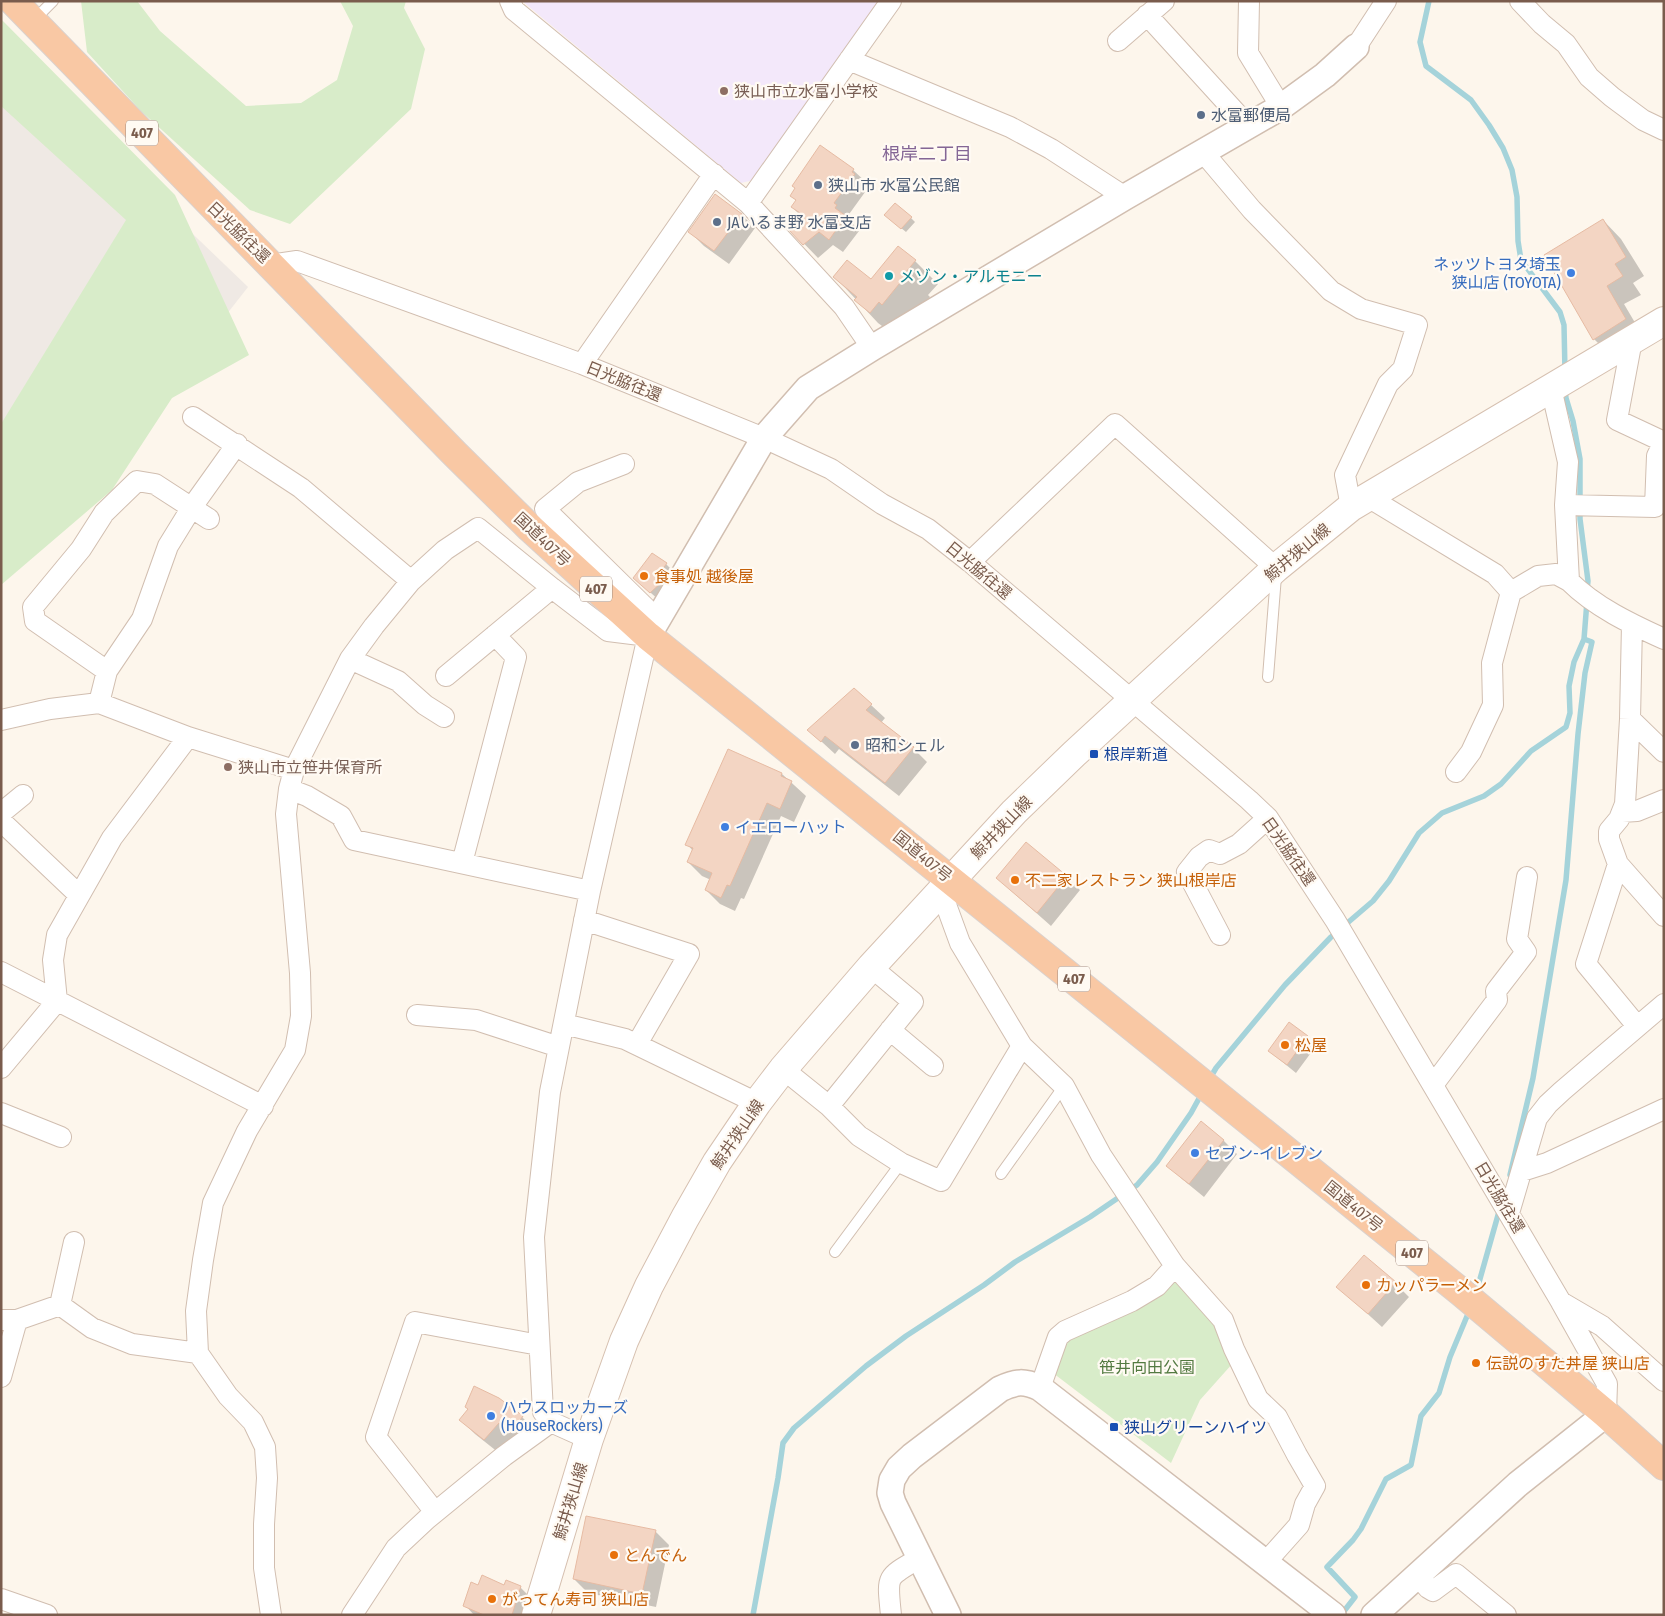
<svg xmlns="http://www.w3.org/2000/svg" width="1665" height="1616" font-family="'Fira Sans Condensed','Noto Sans JP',sans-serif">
	<rect width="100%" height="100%" fill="#fdf6ec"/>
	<path fill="#efe9e4" d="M 1,50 L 248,287 L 48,542 L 1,574 Z"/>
	<path fill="#f3e8fa" d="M 522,1 L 881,1 L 758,179 L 741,183 Z"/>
	<path fill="#d8ecc9" d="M 81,1 L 137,1 L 160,31 L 246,106 L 301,103 L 337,80 L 353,26 L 340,1 L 406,1 L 404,8 L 425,49 L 411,109 L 290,224 L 250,210 L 141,111 L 87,52 Z
		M 1,19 L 175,195 L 249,355 L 172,398 L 112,490 L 1,585 L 1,424 L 126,220 L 1,106 Z
		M 1172,1275 L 1218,1323 L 1233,1363 L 1200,1400 L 1171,1463 L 1053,1373 L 1068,1337 Z"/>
	<path fill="#0003" d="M 853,170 L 867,183 L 865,186 L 868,188 L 847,217 L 859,231 L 843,252 L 833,245 L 818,258 L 790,229 L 800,215 L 792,207 L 797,201 L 791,196 Z
		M 740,213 L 755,228 L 729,264 L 704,246 L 690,232 Z
		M 911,218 L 915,222 L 906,232 L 890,219 Z
		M 1603,220 L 1621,239 L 1644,276 L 1633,283 L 1641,295 L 1624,304 L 1644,338 L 1613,358 L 1594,339 Z
		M 915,261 L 938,284 L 928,295 L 930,297 L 906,327 L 894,335 L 878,323 L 835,277 L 871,281 Z
		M 666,564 L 675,573 L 660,601 L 634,578 Z
		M 871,705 L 885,718 L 881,723 L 913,748 L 927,762 L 899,796 L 839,749 L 835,754 L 809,730 Z
		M 782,774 L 806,796 L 794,822 L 781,816 L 744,899 L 741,898 L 735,911 L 720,904 L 706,890 L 711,880 L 702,876 L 688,862 L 693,851 L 687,844 Z
		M 1066,877 L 1080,890 L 1051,926 L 997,878 Z
		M 1307,1037 L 1316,1046 L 1296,1073 L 1269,1051 Z
		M 1201,1123 L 1224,1141 L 1237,1154 L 1204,1197 L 1182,1179 L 1168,1166 Z
		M 1395,1283 L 1409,1297 L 1382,1327 L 1338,1287 Z
		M 498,1399 L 522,1417 L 536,1431 L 525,1446 L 514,1436 L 499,1453 L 475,1434 L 461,1420 Z
		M 655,1531 L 669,1545 L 656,1607 L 588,1593 L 574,1579 Z
		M 479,1586 L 520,1587 L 534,1601 L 530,1615 L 474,1615 L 465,1605 Z"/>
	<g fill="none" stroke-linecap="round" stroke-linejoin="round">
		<path stroke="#a5d3da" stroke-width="5.5" d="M 1429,1 L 1420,42 L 1426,66 L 1471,100 L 1489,125 L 1503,148 L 1512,170 L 1517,197 L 1518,241 L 1521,260 L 1560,312 L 1564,325 L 1565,372
			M 1565,389 L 1566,398 L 1573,421 L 1580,459 L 1580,519 L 1588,581 L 1587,590
			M 1209,1080 L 1216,1068 L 1285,985 L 1331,937 L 1373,901 L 1389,881 L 1419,833 L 1442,813 L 1484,796 L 1501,784 L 1531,751 L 1566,727 L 1570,713 L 1569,686 L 1574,662 L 1584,639 L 1587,601
			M 1510,1175 L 1533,1078 L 1566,880 L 1578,734 L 1585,673 L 1592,642 L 1584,639
			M 1476,1293 L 1500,1208
			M 753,1615 L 778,1478 L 783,1443 L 794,1428 L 866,1366 L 906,1336 L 984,1285 L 1015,1262 L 1090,1217 L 1137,1185 L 1157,1162 L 1191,1113 L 1202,1093
			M 1341,1615 L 1355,1597 L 1327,1567 L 1353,1540 L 1361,1529 L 1386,1479 L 1411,1465 L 1421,1416 L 1439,1393 L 1450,1357 L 1470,1309"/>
	</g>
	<path fill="#f3d5c3" stroke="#e6bba3" d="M 820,145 L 854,169 L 852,172 L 855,174 L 834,203 L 837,205 L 835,208 L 846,216 L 829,240 L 819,232 L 803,245 L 788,229 L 800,213 L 791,207 L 796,200 L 790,196 L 795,188 L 792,186 Z
		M 715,194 L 742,214 L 714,251 L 688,232 Z
		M 895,203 L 912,217 L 901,229 L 884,215 Z
		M 1603,219 L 1626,257 L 1615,264 L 1623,276 L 1607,286 L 1626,319 L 1593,340 L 1544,255 Z
		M 898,246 L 916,260 L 906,272 L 908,273 L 882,305 L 879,302 L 870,313 L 854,300 L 857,297 L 833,277 L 847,260 L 871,279 Z
		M 652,553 L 667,563 L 657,577 L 662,582 L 650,593 L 633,578 Z
		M 854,688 L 872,704 L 866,710 L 914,747 L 885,783 L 825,736 L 821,742 L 807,730 Z
		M 728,749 L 782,773 L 781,776 L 792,781 L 780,809 L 767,803 L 730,886 L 727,885 L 721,898 L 705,890 L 712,873 L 687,862 L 693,848 L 685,845 Z
		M 1026,842 L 1067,876 L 1037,913 L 996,878 Z
		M 1289,1022 L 1308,1036 L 1287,1065 L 1268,1051 Z
		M 1201,1121 L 1224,1140 L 1189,1184 L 1166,1166 Z
		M 1364,1255 L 1396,1282 L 1368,1314 L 1336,1287 Z
		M 474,1386 L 499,1398 L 523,1416 L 511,1433 L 499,1423 L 484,1440 L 459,1420 L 468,1409 L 465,1407 Z
		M 586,1516 L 656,1530 L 642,1594 L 573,1579 Z
		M 482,1575 L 504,1585 L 506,1580 L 521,1586 L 512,1615 L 484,1615 L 463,1606 L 471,1582 L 478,1585 Z"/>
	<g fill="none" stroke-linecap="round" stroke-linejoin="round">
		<g stroke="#d1beb0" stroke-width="12">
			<path id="service" d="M 34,20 L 53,1
				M 1268,677 L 1276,576
				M 1001,1174 L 1064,1086
				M 835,1252 L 901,1163"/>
		</g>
		<g stroke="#d1beb0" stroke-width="22">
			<path id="minor" d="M 510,1 L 514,10 L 748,203 L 844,307 L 872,348
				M 1249,1 L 1248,53 L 1281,107
				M 1520,1 L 1542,24 L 1566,44 L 1589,77 L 1612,97 L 1643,120 L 1664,130
				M 1147,15 L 1248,126
				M 1118,41 L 1164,1
				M 1356,47 L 1386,1
				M 849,60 L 1010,127 L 1051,149 L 1125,197
				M 1203,152 L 1252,210 L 1331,291 L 1361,309 L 1417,325 L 1403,369 L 1388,384 L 1345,475 L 1351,507
				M 748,203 L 891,1
				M 270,265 L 297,261 L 582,364 L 764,438 L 831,469 L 882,504 L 928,529 L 970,562 L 1249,800 L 1268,818 L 1335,920 L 1561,1302 L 1607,1384 L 1606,1414
				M 1632,340 L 1617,420 L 1664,442
				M 582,364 L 714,174
				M 1551,388 L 1568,462 L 1565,505 L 1569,581 C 1595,607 1631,624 1664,639
				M 193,417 L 301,488 L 411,581
				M 624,464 L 578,482 L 545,509 L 657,619
				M 1368,497 L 1495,574 L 1511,592
				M 1565,505 L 1655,507 L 1657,456 L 1664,442
				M 970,562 L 1115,424 L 1276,568
				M 1632,624 L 1630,719 L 1625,804 L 1619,819 L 1609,831 L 1609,839 L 1618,864 L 1586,964 L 1637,1026
				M 350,659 L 398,681 L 425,705 L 444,717
				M 107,671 L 35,621 L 33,607 L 81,549 L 104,513 L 137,481 L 155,484 L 209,519
				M 446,676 L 552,588
				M 99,703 L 107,671 L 142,619 L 168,546 L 192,507 L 237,444
				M 1630,719 L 1664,752
				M 1,720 L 50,709 L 99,703 L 188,737 L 294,770
				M 1456,772 L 1471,752 L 1493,705 L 1492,663 L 1511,592 L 1538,576 L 1556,574 L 1569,581
				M 289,789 L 307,796 L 341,816 L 354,840 L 590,891
				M 1622,812 L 1637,811 L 1664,800
				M 1,813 L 23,795
				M 1,821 L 79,895
				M 462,863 L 516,657 L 495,635
				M 1618,864 L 1664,916
				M 941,891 L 960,943 L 1022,1046 L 1064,1086 L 1101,1155 L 1175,1266 L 1223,1320 L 1234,1349 L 1258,1399 L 1277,1417 L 1297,1455 L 1315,1486 L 1305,1504 L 1299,1525 L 1266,1562
				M 584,920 L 689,954 L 637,1044
				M 1220,935 L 1187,872 L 1199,857 L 1209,850 L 1220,854 L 1239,844 L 1268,818
				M 1,972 L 263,1106
				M 417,1015 L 476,1020 L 559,1047
				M 564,1024 L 625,1039 L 757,1103
				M 890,1030 L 933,1066
				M 1,1068 L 57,1001 L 53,960 L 57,935 L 112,838 L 188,737
				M 783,1069 L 829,1106 L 859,1136 L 901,1163 L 941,1181 L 1022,1046
				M 1433,1085 L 1497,1000 L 1496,991 L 1526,952 L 1517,939 L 1527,877
				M 829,1106 L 913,1002 L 871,967
				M 1,1113 L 61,1137
				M 1522,1171 L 1547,1163 L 1664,1109
				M 1509,1213 L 1537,1118 L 1548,1104 L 1562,1091 L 1664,1004
				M 1561,1302 L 1602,1326 L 1664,1381
				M 60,1305 L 74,1242
				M 1,1320 L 17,1320 L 60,1305 L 92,1328 L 132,1344 L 198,1353 L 228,1396 L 253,1422 L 265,1447 L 267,1478 L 264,1524 L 264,1568 L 271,1615
				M 198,1353 L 196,1311 L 203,1260 L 213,1203 L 247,1131 L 295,1050 L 301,1016 L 300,973 L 286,814 L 289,789 L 294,770 L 350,659 L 374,626 L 411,581 L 445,550 L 478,528 L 552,588 L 608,631 L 648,636 L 590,891 L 550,1092 L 534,1237 L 543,1412 L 551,1422 L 589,1439
				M 1,1377 L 17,1320
				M 1040,1388 L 1058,1337 L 1065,1331 L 1132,1301 L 1157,1286 L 1175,1266
				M 435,1512 L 376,1437 L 415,1322 L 539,1345
				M 1417,1575 L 1428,1588 L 1433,1591 L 1456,1574 L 1506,1615
				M 1,1599 L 47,1615
				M 352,1615 L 396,1548 L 427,1519 L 504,1456 L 551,1422
				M 891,1615 C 887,1575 885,1578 920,1558"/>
		</g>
		<g stroke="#d1beb0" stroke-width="28">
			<path id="tertiary" d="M 648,636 L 764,438 L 808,388 L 872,348 L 1125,197 L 1281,107 L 1325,75 L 1356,47
				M 948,1615 L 893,1503 L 890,1493 L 892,1480 L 899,1468 L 912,1456 L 1000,1389 C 1017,1381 1024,1381 1040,1388 L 1333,1615
				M 1374,1615 L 1518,1484 L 1606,1414"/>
		</g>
		<g stroke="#d6c0b0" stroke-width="30">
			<path id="secondary" d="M 536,1615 L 589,1439 L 624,1341 L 649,1286 L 685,1218 L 717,1162 L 757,1103 L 783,1069 L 871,967 L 1014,812 L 1074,754 L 1276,568 L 1351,507 L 1664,321"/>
		</g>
		<g stroke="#dad1cd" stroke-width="30">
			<path id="trunk" d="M 13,1 L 455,454 L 530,528 L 648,636 L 1461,1292 L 1606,1414 L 1664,1466"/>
		</g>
		<use href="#service" stroke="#fff" stroke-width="10"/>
		<use href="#minor" stroke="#fff" stroke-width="20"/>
		<use href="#tertiary" stroke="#fff" stroke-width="25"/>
		<use href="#secondary" stroke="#fff" stroke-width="28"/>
		<use href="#trunk" stroke="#f9c8a4" stroke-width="28"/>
	</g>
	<g fill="#8d6e63" stroke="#fffaf3" stroke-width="2">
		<circle cx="724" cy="91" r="5"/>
		<circle cx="228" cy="767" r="5"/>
	</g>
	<g fill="#5c6f8a" stroke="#fffaf3" stroke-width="2">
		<circle cx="1201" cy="115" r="5"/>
		<circle cx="818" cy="185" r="5"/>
		<circle cx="717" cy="222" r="5"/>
		<circle cx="855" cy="745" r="5"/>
	</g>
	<g fill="#3f7fe0" stroke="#fffaf3" stroke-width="2">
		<circle cx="1571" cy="273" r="5"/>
		<circle cx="725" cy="827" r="5"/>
		<circle cx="1195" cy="1153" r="5"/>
		<circle cx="491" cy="1416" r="5"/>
	</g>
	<circle fill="#0f9aa8" stroke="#fffaf3" stroke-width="2" cx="889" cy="276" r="5"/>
	<g fill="#e8710a" stroke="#fffaf3" stroke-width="2">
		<circle cx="644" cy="576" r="5"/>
		<circle cx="1015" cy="880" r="5"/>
		<circle cx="1285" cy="1045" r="5"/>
		<circle cx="1366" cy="1285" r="5"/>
		<circle cx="1476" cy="1363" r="5"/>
		<circle cx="614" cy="1555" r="5"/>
		<circle cx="492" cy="1599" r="5"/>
	</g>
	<g fill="#1a4fb4" stroke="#fffaf3" stroke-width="2">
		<rect x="1089" y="749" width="10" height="10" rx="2.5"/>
		<rect x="1109" y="1422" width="10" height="10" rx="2.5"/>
	</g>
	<g text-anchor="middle" stroke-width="4.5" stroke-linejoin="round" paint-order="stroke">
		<g fill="#fffaf3" stroke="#a28b7f" stroke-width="1">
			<rect x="126" y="120.5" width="32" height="25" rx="4"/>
			<rect x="580" y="576.5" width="32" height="25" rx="4"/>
			<rect x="1058" y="966.5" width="32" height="25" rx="4"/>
			<rect x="1396" y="1240.5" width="32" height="25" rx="4"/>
		</g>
		<g font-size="15" font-weight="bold" fill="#7a5c4d">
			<text x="142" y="138">407</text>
			<text x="596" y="594">407</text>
			<text x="1074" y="984">407</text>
			<text x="1412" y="1258">407</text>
		</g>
		<g font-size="16" fill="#785e54" stroke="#fffaf3" text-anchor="start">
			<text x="734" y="97">狭山市立水富小学校</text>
			<text x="238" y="773">狭山市立笹井保育所</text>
		</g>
		<g font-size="16" fill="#4e5e75" stroke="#fffaf3" text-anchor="start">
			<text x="1211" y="121">水富郵便局</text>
			<text x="828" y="191">狭山市 水富公民館</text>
			<text x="727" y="228">JAいるま野 水富支店</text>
			<text x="865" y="751">昭和シェル</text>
		</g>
		<g font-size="16" fill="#7a5c4d" stroke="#fffaf3">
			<text transform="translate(239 232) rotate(44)" y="6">日光脇往還</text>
			<text transform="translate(624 381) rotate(22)" y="6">日光脇往還</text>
			<text transform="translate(543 539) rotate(43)" y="6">国道407号</text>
			<text transform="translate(1297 552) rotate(-40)" y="6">鯨井狭山線</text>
			<text transform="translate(979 570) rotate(40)" y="6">日光脇往還</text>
			<text transform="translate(1001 827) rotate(-46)" y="6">鯨井狭山線</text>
			<text transform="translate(1289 851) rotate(55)" y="6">日光脇往還</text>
			<text transform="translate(923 856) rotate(39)" y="6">国道407号</text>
			<text transform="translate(737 1134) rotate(-56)" y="6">鯨井狭山線</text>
			<text transform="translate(1500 1197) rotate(59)" y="6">日光脇往還</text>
			<text transform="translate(1354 1206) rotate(39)" y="6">国道407号</text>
			<text transform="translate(570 1501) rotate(-73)" y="6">鯨井狭山線</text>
		</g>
		<g font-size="16" fill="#366cbe" stroke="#fffaf3" text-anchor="start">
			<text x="1561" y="270" text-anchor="end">ネッツトヨタ埼玉<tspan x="1561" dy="18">狭山店 (TOYOTA)</tspan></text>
			<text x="735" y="833">イエローハット</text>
			<text x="1205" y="1159">セブン-イレブン</text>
			<text x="501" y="1413">ハウスロッカーズ<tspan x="501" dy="18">(HouseRockers)</tspan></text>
		</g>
		<g font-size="16" fill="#0d838f" stroke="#fffaf3" text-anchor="start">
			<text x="899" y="282">メゾン・アルモニー</text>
		</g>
		<g font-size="16" fill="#c56008" stroke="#fffaf3" text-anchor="start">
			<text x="654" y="582">食事処 越後屋</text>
			<text x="1025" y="886">不二家レストラン 狭山根岸店</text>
			<text x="1295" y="1051">松屋</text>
			<text x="1376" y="1291">カッパラーメン</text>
			<text x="1486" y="1369">伝説のすた丼屋 狭山店</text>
			<text x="624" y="1561">とんでん</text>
			<text x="502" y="1605">がってん寿司 狭山店</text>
		</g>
		<g font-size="16" fill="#164399" stroke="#fffaf3" text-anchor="start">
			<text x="1104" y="760">根岸新道</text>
			<text x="1124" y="1433">狭山グリーンハイツ</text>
		</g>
		<g font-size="16" fill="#537a41" stroke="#fffaf3">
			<text x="1147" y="1373">笹井向田公園</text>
		</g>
		<g font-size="18" fill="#846695" stroke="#fffaf3">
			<text x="927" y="160">根岸二丁目</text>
		</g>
	</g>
	<rect width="1665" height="1616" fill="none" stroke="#7a5c4d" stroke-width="5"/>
</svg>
